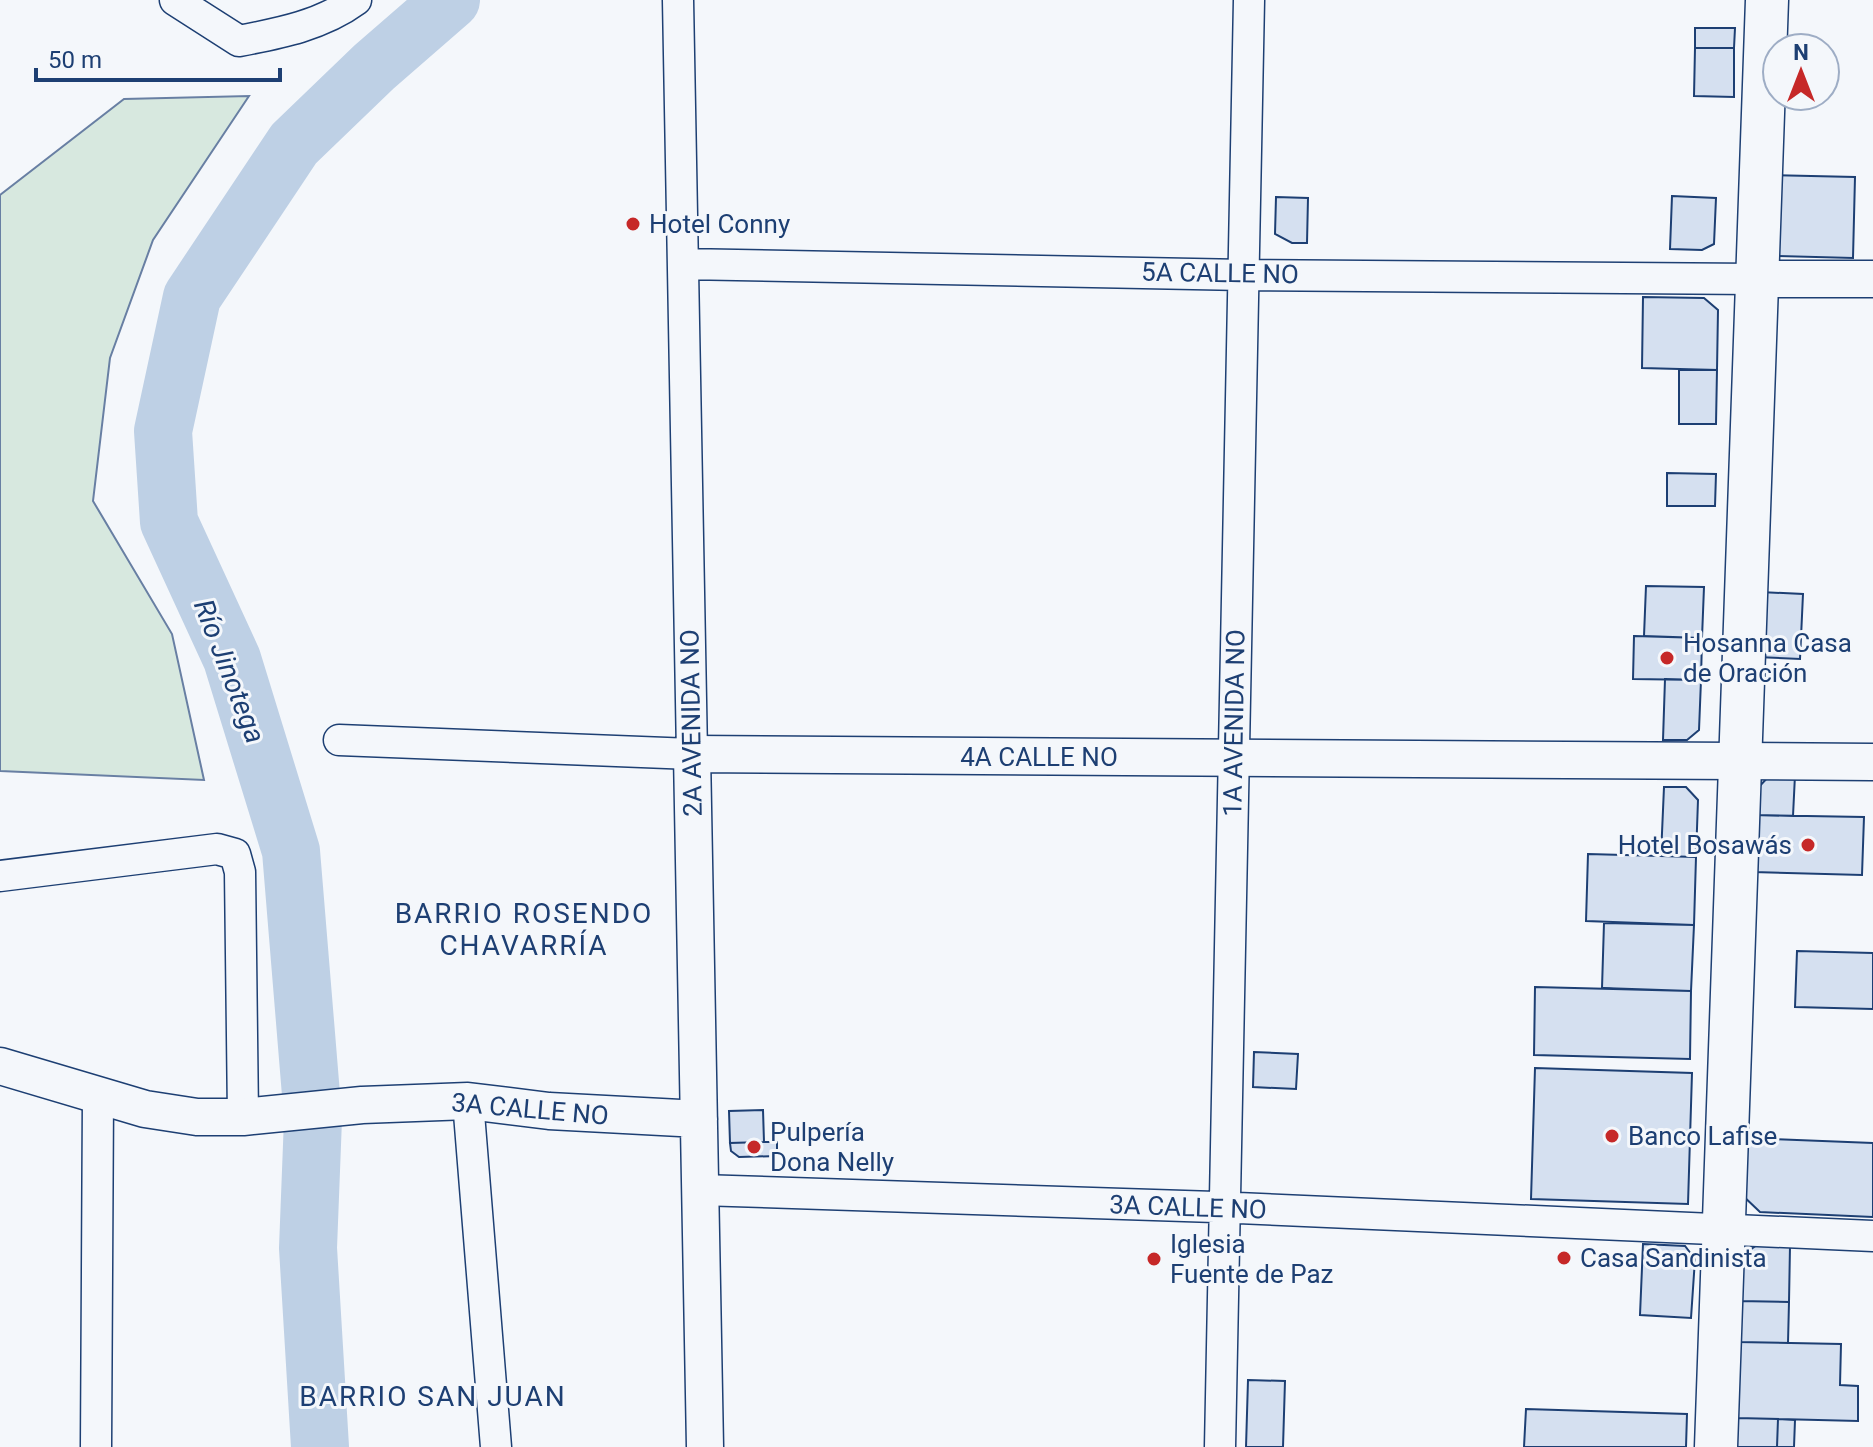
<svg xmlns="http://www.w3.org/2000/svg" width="1873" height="1447" font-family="Roboto,sans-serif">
	<rect width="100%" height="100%" fill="#f4f7fb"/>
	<path fill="#d7e8df" stroke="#687fa3" stroke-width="2" d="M 249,96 L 153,240 L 110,358 L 93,501 L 172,634 L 204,780 L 0,771 L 0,195 L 124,99 Z"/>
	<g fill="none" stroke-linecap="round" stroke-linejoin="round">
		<path stroke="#bed0e5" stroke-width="58" d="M 320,1447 L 308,1248 L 313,1119 L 291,851 L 232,659 L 169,522 L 163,431 L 192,297 L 294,144 L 374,67 L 451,0"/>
	</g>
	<path fill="#d5e0f0" stroke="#1d3f73" stroke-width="2" d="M 1695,28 L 1735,28 L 1734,48 L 1695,48 Z
		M 1695,48 L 1734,48 L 1734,97 L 1694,96 Z
		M 1765,175 L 1855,177 L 1853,258 L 1776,256 Z
		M 1672,196 L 1716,198 L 1714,244 L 1702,250 L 1670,249 Z
		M 1276,197 L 1308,198 L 1307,243 L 1292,243 L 1275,234 Z
		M 1643,297 L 1704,298 L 1718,310 L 1717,370 L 1642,368 Z
		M 1679,369 L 1717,370 L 1716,424 L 1679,424 Z
		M 1667,473 L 1716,474 L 1715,506 L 1667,506 Z
		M 1646,586 L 1704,587 L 1702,638 L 1644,636 Z
		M 1760,592 L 1803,594 L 1800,659 L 1757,657 Z
		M 1634,636 L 1702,638 L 1701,680 L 1633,679 Z
		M 1665,679 L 1701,680 L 1699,730 L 1687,740 L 1663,740 Z
		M 1771,774 L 1795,775 L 1793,816 L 1754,815 L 1755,791 Z
		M 1664,787 L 1686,787 L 1698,800 L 1696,857 L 1661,856 Z
		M 1754,815 L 1864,817 L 1862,875 L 1753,872 Z
		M 1588,854 L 1696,857 L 1694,925 L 1586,921 Z
		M 1604,923 L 1694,925 L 1691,991 L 1602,988 Z
		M 1797,951 L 1873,953 L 1873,1009 L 1795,1007 Z
		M 1535,987 L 1691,991 L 1690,1059 L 1534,1055 Z
		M 1254,1052 L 1298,1054 L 1296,1089 L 1253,1087 Z
		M 1535,1068 L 1692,1073 L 1688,1204 L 1531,1199 Z
		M 763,1110 L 764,1142 L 730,1143 L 729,1111 Z
		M 1742,1138 L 1873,1143 L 1873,1217 L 1760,1212 L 1739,1192 Z
		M 764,1142 L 777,1142 L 777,1156 L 739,1157 L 731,1151 L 730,1143 Z
		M 1643,1244 L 1685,1246 L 1695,1259 L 1691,1318 L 1640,1315 Z
		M 1757,1245 L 1790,1246 L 1789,1302 L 1739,1301 L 1740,1257 Z
		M 1739,1301 L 1789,1302 L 1788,1343 L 1738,1342 Z
		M 1738,1342 L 1841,1344 L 1840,1385 L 1858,1386 L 1858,1421 L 1737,1418 Z
		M 1248,1380 L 1285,1381 L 1283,1447 L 1246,1447 Z
		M 1526,1409 L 1687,1414 L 1686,1447 L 1524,1447 Z
		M 1737,1418 L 1778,1419 L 1777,1447 L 1736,1447 Z
		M 1778,1419 L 1795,1420 L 1794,1447 L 1777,1447 Z"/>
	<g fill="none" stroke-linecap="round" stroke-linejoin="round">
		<g stroke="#1d3f73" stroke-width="33">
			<path id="minor" d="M 175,0 L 239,41 C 281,33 322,25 356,0
				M 683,264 L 1244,275 L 1757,279
				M 339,740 L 692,754 L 678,0
				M 0,876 L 217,849 L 235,854 L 240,872 L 243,1117
				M 468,1101 L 496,1447
				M 700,1190 L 1215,1207 L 1873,1236
				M 96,1447 L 98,1096
				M 1220,1447 L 1249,0"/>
		</g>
		<g stroke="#1d3f73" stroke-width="39">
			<path id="tertiary" d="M 1757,279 L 1873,279
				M 0,1066 L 145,1109 L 197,1117 L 243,1117 L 362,1105 L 468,1101 L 549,1111 L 699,1119
				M 705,1447 L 692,754 L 1873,762"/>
		</g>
		<g stroke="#1d3f73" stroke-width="45">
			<path id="secondary" d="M 1716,1447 L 1767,0"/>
		</g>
		<use href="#minor" stroke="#f4f7fb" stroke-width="30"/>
		<use href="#tertiary" stroke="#f4f7fb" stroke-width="36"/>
		<use href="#secondary" stroke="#f4f7fb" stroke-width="42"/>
	</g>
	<g fill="#c62828" stroke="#f4f7fb" stroke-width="3">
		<circle cx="633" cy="224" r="8"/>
		<circle cx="1667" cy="658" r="8"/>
		<circle cx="1808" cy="845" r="8"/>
		<circle cx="1612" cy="1136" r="8"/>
		<circle cx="754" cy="1147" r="8"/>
		<circle cx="1564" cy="1258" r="8"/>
		<circle cx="1154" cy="1259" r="8"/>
	</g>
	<g text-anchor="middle" stroke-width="6" stroke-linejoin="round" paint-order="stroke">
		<g font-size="26" fill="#1d3f73" stroke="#f4f7fb" text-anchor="start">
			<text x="649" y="233">Hotel Conny</text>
			<text x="1683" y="652">Hosanna Casa<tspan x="1683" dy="30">de Oración</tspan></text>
			<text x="1792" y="854" text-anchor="end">Hotel Bosawás</text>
			<text x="770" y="1141">Pulpería<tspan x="770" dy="30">Dona Nelly</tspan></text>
			<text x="1628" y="1145">Banco Lafise</text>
			<text x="1170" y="1253">Iglesia<tspan x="1170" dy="30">Fuente de Paz</tspan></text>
			<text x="1580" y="1267">Casa Sandinista</text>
		</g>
		<g font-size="26" fill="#1d3f73" stroke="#f4f7fb">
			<text transform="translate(1220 273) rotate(1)" y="9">5A CALLE NO</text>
			<text transform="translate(691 723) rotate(-91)" y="9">2A AVENIDA NO</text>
			<text transform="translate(1234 723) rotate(-89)" y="9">1A AVENIDA NO</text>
			<text x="1039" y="766">4A CALLE NO</text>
			<text transform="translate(530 1109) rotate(5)" y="9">3A CALLE NO</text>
			<text transform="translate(1188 1207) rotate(2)" y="9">3A CALLE NO</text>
		</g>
		<g font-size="28" font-style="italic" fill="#1d3f73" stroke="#f4f7fb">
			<text transform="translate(230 671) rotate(69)" y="10">Río Jinotega</text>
		</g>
		<g font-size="28" letter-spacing="2" fill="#1d3f73" stroke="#f4f7fb">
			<text x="524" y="923">BARRIO ROSENDO<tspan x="524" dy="32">CHAVARRÍA</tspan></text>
			<text x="433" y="1406">BARRIO SAN JUAN</text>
		</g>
	</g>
	<g transform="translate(1801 72)"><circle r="38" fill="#f4f7fb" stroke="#9eadc5" stroke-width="2"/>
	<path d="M0-6L14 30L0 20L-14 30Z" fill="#c62828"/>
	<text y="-12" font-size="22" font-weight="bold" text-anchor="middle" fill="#1d3f73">N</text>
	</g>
	<path d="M36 68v12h244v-12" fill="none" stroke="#1d3f73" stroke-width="4"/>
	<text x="48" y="68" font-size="24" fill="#1d3f73" stroke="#f4f7fb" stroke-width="6" paint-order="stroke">50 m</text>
</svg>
